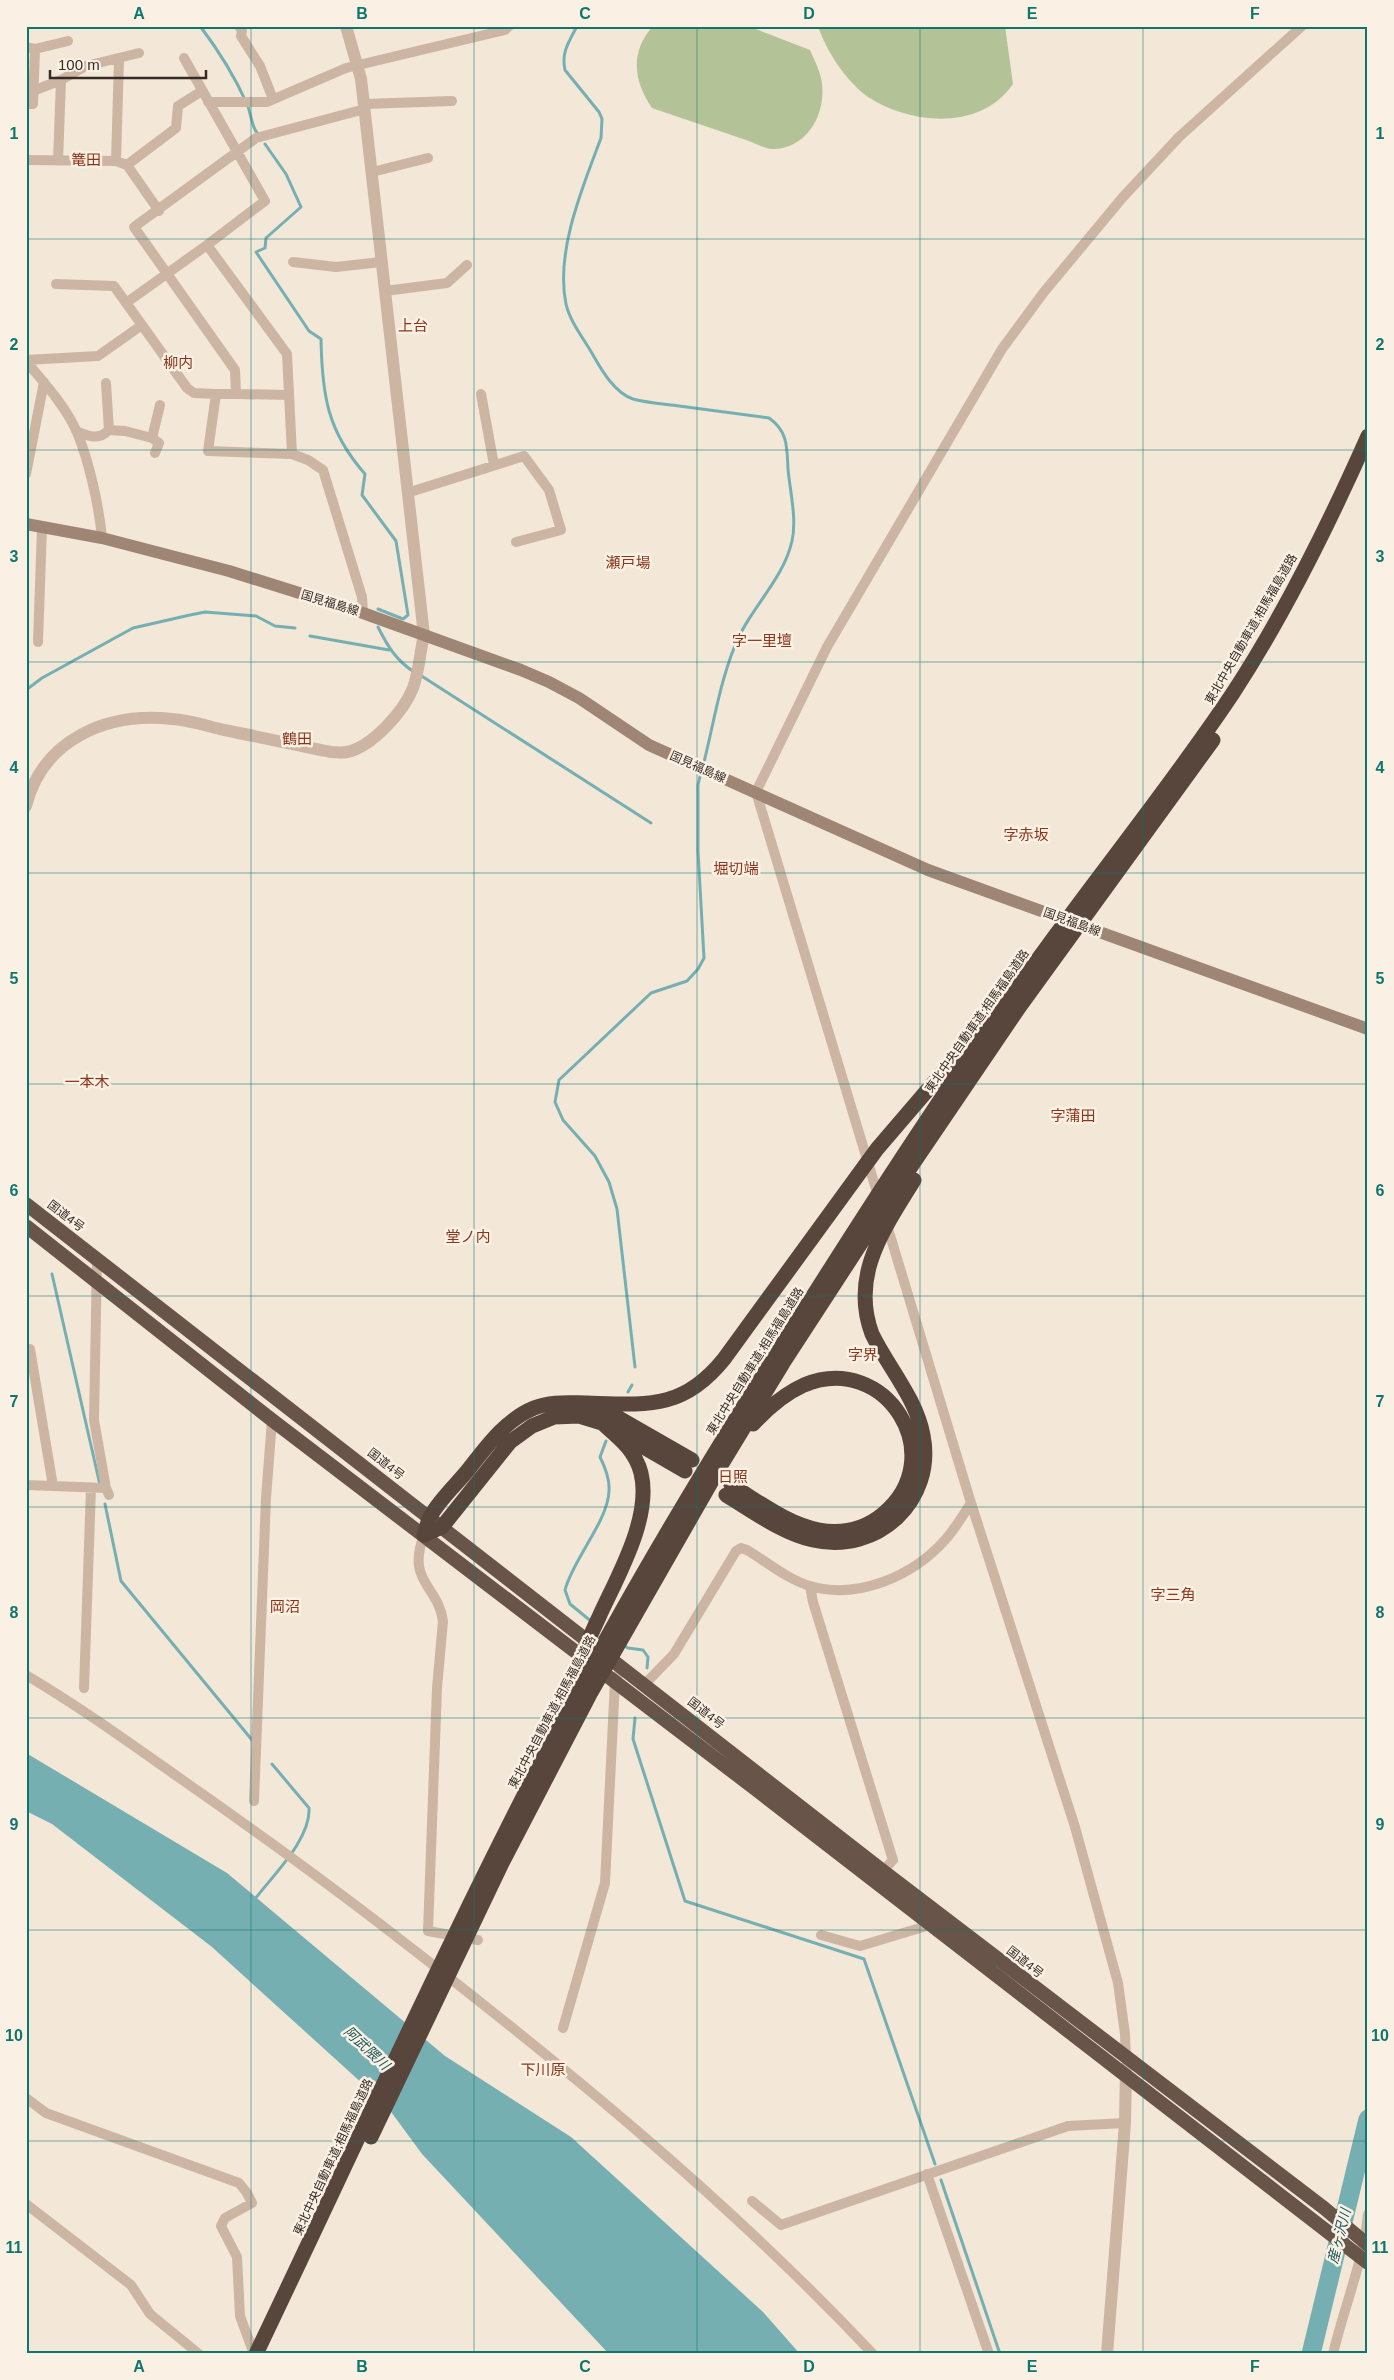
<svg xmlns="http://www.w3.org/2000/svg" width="1394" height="2380" font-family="Arial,'Noto Sans JP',sans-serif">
	<rect width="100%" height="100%" fill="#f3e7d8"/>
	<path fill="#b4c397" d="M 653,26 L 748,26 L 810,50 C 814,59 819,69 821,78 C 828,109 810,147 775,149 C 767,150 755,143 746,140 C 715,129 683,119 652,108 C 633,80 630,52 653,26 Z
		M 818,26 L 1005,26 L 1013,84 C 981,131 911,125 868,97 C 847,82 826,51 818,26 Z"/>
	<path fill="#75afb2" d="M 26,1753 L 227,1873 L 445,2056 L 571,2137 L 763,2312 L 800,2354 L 609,2354 L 422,2154 L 386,2105 L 212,1947 L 52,1824 L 26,1811 Z"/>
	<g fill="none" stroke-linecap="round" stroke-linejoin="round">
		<path stroke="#75afb2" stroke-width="3" d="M 200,26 C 219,51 234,75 247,104 C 251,113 251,125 257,133
			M 577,26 C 569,42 561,52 565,70 L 599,112 L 602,119 L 601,138 C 583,186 555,252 566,304 C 570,322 584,339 593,355 C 602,371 615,393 633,399 C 648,403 664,404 679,406 C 709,410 739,414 769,418 C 788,431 787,448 788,469 C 790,491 797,519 792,541 C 783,581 748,610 734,648 C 719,686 713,727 703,766
			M 265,144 L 286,174 L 301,207 L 266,238 L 265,248 L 256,252 L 309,331 L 321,339 C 322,394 327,431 365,474 L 362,495 L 396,541 L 408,615 L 403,619 L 378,609
			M 378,627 C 388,647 396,660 414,672
			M 310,636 L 389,650
			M 420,675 L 651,823
			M 26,690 L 42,678 L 133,628 L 190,615 L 205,612 L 256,616 L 275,626 L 295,628
			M 52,1274 L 100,1485
			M 635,1367 L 617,1209 L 609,1182 L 595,1156 L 563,1120 L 555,1102 L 559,1080 L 651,993 L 687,981 L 698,969 L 704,958 L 698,851 L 698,785 L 701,772
			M 628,1392 L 632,1385
			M 105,1504 L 121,1581 L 252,1740
			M 592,1622 L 570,1604 L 565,1590 C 573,1559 608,1521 609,1491 C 610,1479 605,1467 600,1457 L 606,1441
			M 623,1645 L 628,1648 L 643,1650 L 648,1657 L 647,1668
			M 635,1718 L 633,1739 L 685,1901 L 864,1959 L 935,2164
			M 255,1899 C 273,1875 311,1839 309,1808 L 272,1764
			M 941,2180 L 1000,2354"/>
		<path stroke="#75afb2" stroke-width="19" d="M 1311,2354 L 1368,2119"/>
		<path stroke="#ccb6a3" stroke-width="10" d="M 239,26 L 242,31 L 241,36 L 260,66 L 273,99
			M 26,47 L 35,49 L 68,41
			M 184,58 L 265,201 L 207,245 L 287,354 L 292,454
			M 33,91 L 61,80
			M 208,102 L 267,102 L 346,68 L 505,30 L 509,26
			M 26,104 L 33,104 L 35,49
			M 364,104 L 452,101
			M 26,160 L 116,161 L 127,165 L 159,211
			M 58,161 L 61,80 L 86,66 L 139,53
			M 116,161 L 119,59
			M 127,165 L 176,128 L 178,106 L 202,91
			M 372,172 L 428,158
			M 293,262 L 336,267 L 381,262
			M 56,284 L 114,286 L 187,388 L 194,393 L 216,394
			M 385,291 L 447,283 L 467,265
			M 126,303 L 207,245
			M 26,360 L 98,356 L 142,325
			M 26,361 C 44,383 64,404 76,430 C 89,460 99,506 102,538
			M 106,383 L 109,430
			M 236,394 L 289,395
			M 481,394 L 494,465
			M 76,431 C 89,436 98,441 109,430 L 125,431 L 152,438 L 160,405
			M 152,438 L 159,443 L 155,453
			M 26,474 L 44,382
			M 407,493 L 524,456 L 549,490 L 561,530 L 516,542
			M 363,613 L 362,597 L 323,470 L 308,460 L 292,454 L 208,451 L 216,394 L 236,394 L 235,370 L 134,227 L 256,138 L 365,109
			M 38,642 L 42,528
			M 879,1199 L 756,792 L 827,647 L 1002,349 L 1044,292 L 1123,197 L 1179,137 L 1302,26
			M 886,1222 L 971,1503 L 1075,1827 L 1118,1983 L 1125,2034 L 1126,2059
			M 97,1258 L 94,1420 L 106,1488 L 109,1495
			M 30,1349 L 53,1486
			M 26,1485 L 106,1488
			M 424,1535 C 406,1582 438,1585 443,1621 L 437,1688 L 428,1931 L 478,1940
			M 810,1586 L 813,1602 L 893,1860 L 883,1871
			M 26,1675 C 80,1707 130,1743 181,1779 C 254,1830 326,1882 397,1937 C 564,2066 728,2200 873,2354
			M 644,1685 L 674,1654 L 736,1551 L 741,1548 L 747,1550 C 767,1562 787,1579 810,1586 C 858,1600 913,1576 945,1540 C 955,1529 963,1515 971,1503
			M 84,1688 L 91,1488
			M 254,1801 L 266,1498 L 272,1420
			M 821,1935 L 860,1946 L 930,1925
			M 563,2028 L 605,1883 L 615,1681 L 622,1668
			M 26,2098 L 46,2113 L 239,2183 L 247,2193 L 252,2203 L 225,2218 L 221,2226 L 237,2257 L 240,2316 L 254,2354
			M 927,2174 L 989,2354
			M 752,2201 L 781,2225 L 1068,2126 L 1125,2123
			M 26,2204 L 131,2285 L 150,2314 L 199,2354
			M 1333,2354 C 1344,2307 1363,2263 1368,2214"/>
		<path stroke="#ccb6a3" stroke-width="12" d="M 26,806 C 43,739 107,712 172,719 C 189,720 207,726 224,730 C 260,737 296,745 331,752 C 336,752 342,753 347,752 C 372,747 404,711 413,688 C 419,672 420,652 424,635 L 361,79 L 346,26
			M 1107,2354 L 1125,2123 L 1126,2067"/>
		<path stroke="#9f8574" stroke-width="12" d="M 26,524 L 102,538 L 229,571 L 363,613 L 521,670 L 549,682 L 579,698 L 649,745 L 928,870 L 1368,1029"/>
		<path stroke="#685448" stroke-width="14" d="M 26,1204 L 883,1871 L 1324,2208 L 1368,2245
			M 26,1226 L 272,1420 L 758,1791 L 1368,2263"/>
		<path stroke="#58453c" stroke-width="15" d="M 594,1407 L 617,1417 L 692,1460
			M 731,1485 C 758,1501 787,1524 819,1530 C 842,1534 865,1529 883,1514 C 952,1457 886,1351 804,1385 C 784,1394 768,1408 753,1424
			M 726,1495 C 754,1512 782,1533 813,1540 C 878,1555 936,1500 923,1435 C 916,1398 888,1367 872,1334 C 850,1275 884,1229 914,1180
			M 424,1535 C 426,1530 427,1523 430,1517 C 439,1500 456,1485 468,1470 C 487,1446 505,1420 534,1408 C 551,1401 569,1403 587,1403 C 647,1405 683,1410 724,1359 L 877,1149 L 979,1030
			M 424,1535 L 442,1527 L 510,1442 L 532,1426 L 554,1417 L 579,1416 L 602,1423 L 685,1471
			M 556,1714 C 570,1682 584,1649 599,1617 C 617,1577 652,1518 641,1473 C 635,1450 619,1438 602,1423
			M 371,2137 L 502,1863 L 590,1694 L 721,1465 L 783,1363 L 902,1180 L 1020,1006 L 1213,740
			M 256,2354 C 362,2132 463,1908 578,1691 C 660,1537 754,1388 848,1241 C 914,1138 982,1035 1055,936 C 1114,855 1177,777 1233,693 C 1286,612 1329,524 1368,436"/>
	</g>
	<path fill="none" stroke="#0f766e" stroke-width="1" stroke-opacity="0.55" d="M 251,26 L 251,2354M 474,26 L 474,2354M 697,26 L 697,2354M 920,26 L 920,2354M 1143,26 L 1143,2354M 26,239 L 1368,239M 26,450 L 1368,450M 26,662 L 1368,662M 26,873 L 1368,873M 26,1084 L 1368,1084M 26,1296 L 1368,1296M 26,1507 L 1368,1507M 26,1718 L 1368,1718M 26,1930 L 1368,1930M 26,2141 L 1368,2141"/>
	<g text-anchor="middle" stroke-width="5" stroke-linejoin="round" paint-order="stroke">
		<g font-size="12" fill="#362b26" stroke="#faf1e4">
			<text transform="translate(330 603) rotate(17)" y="4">国見福島線</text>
			<text transform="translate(1251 629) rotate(-60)" y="4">東北中央自動車道;相馬福島道路</text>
			<text transform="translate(698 767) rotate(24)" y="4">国見福島線</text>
			<text transform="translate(1072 922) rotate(20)" y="4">国見福島線</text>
			<text transform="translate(977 1021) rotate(-55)" y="4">東北中央自動車道;相馬福島道路</text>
			<text transform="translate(66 1216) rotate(37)" y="4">国道4号</text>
			<text transform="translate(755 1361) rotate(-58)" y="4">東北中央自動車道;相馬福島道路</text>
			<text transform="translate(386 1464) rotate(38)" y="4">国道4号</text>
			<text transform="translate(552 1712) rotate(-62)" y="4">東北中央自動車道;相馬福島道路</text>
			<text transform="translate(706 1713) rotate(38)" y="4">国道4号</text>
			<text transform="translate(1025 1962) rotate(38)" y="4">国道4号</text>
			<text transform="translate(333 2157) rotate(-65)" y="4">東北中央自動車道;相馬福島道路</text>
		</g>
		<g font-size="14" font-style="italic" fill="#18555b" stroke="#faf1e4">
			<text transform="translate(367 2048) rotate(43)" y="5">阿武隈川</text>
			<text transform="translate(1339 2236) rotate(-76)" y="5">産ヶ沢川</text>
		</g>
		<g font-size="15" fill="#8b3619" stroke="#faf1e4">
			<text x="86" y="165">篭田</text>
			<text x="413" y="331">上台</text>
			<text x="178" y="368">柳内</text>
			<text x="628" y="568">瀬戸場</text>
			<text x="762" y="646">字一里壇</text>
			<text x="297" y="744">鶴田</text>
			<text x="1026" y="840">字赤坂</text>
			<text x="736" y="874">堀切端</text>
			<text x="87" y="1087">一本木</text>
			<text x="1073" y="1121">字蒲田</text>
			<text x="468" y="1242">堂ノ内</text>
			<text x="863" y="1360">字界</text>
			<text x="733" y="1482">日照</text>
			<text x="1173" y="1600">字三角</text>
			<text x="285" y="1612">岡沼</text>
			<text x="543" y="2075">下川原</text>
		</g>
	</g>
	<rect width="1394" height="2380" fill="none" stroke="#faf1e4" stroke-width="55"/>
	<path d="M50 70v8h156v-8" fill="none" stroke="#362b26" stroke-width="2.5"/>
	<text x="58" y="70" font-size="15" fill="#362b26" stroke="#faf1e4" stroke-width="4" paint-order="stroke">100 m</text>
	<rect x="28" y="28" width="1338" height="2324" fill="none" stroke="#0f766e" stroke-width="2"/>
	<g font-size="16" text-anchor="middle" font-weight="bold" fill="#0f766e">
		<text x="139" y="19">A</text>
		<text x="362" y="19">B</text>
		<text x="585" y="19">C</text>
		<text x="809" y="19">D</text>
		<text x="1032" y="19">E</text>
		<text x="1255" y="19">F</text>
		<text x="14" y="139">1</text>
		<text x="1380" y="139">1</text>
		<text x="14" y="350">2</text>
		<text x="1380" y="350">2</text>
		<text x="14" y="562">3</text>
		<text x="1380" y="562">3</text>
		<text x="14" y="773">4</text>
		<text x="1380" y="773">4</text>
		<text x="14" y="984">5</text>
		<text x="1380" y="984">5</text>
		<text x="14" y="1196">6</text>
		<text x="1380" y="1196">6</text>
		<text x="14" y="1407">7</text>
		<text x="1380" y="1407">7</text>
		<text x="14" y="1618">8</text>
		<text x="1380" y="1618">8</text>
		<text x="14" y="1830">9</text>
		<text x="1380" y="1830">9</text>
		<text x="14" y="2041">10</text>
		<text x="1380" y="2041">10</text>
		<text x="14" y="2253">11</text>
		<text x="1380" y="2253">11</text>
		<text x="139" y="2372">A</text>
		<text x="362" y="2372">B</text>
		<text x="585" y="2372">C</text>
		<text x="809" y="2372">D</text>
		<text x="1032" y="2372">E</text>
		<text x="1255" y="2372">F</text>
	</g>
</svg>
